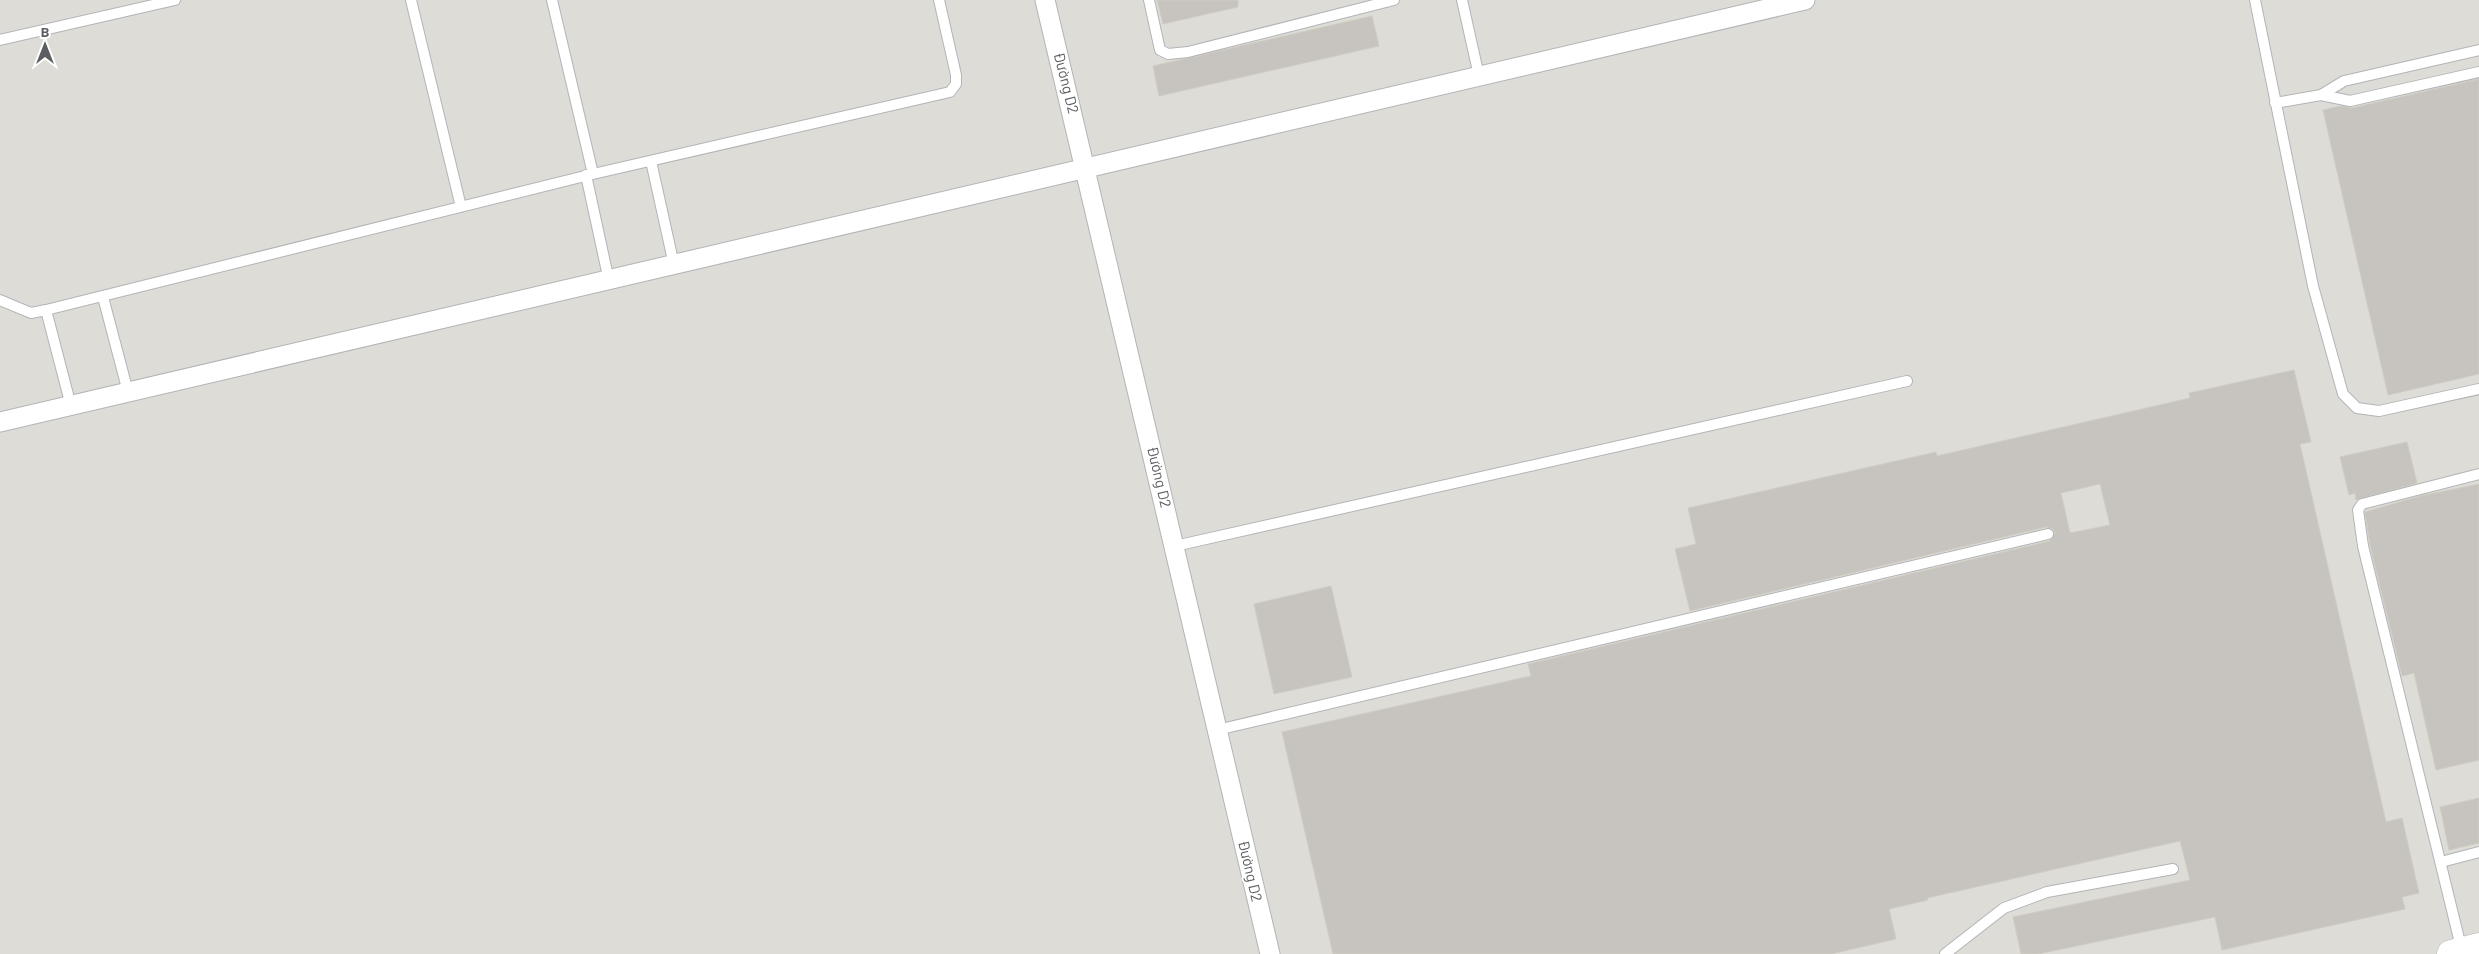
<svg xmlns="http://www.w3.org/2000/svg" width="2479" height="954" font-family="Barlow,sans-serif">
	<rect width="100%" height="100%" fill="#ebeae2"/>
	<path fill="#dddcd7" d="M 0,0 L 2479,0 L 2479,954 L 0,954 Z"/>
	<path fill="#c7c4bf" stroke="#cfccc1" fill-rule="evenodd" d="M 1157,0 L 1238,0 L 1238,7 L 1163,24 Z
		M 1372,16 L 1379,46 L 1159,96 L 1153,66 Z
		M 2479,79 L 2479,374 L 2388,395 L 2323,110 L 2341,106 L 2352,108 Z
		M 2294,370 L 2311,442 L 2300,444 L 2386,822 L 2402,818 L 2419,893 L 2402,897 L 2405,909 L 2222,950 L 2215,917 L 2038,954 L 2021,954 L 2013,917 L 2190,880 L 2180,841 L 1927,898 L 1928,900 L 1889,909 L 1896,939 L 1831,954 L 1333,954 L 1282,732 L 1531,676 L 1528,664 L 2050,541 L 2055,533 L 2053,529 L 2046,527 L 1690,611 L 1675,549 L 1696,544 L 1688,508 L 1936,452 L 1937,456 L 2190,398 L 2189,393 ZM 2100,484 L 2110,525 L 2070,533 L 2061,493 Z
		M 2407,442 L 2417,483 L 2356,500 L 2355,493 L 2349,495 L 2340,457 Z
		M 2479,484 L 2479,760 L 2436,770 L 2414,673 L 2402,676 L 2370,545 L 2365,512 L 2420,496 Z
		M 1331,586 L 1352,677 L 1274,694 L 1254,604 Z
		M 2479,798 L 2479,843 L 2449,850 L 2440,807 Z"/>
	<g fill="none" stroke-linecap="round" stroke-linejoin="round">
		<g stroke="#b3b4b8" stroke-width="12">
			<path id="lane" d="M 411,0 L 461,207
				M 1149,0 L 1160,50 L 1168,54 L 1188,52 L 1394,0
				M 1462,0 L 1479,76
				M 2255,0 L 2313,286 L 2343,394 L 2357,408 L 2379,411 L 2479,389
				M 0,40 L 175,0
				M 2321,95 L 2344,81 L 2479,50
				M 2275,103 L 2321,95 L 2350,101 L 2479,72
				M 651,161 L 674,265
				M 593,174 L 950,92 L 956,84 L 956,75 L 939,0
				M 586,175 L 609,281
				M 103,297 L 128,392
				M 0,300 L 31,313 L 46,310 L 71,406
				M 46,310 L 593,174 L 552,0
				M 1175,546 L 1907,381
				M 1217,730 L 2048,534
				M 2441,862 L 2479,852
				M 2462,951 L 2363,546 L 2358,510 L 2362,504 L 2479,474
				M 1945,954 L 2004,908 L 2047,892 L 2173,869"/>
		</g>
		<g stroke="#b3b4b8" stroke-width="21">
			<path id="street" d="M 1045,0 L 1270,954
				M 0,422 L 1805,0"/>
		</g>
		<g stroke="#b6b7bd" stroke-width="29">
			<path id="secondary" d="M 2451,954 L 2479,947"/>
		</g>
		<use href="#lane" stroke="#fff" stroke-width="10"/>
		<use href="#street" stroke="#fff" stroke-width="19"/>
		<use href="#secondary" stroke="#fff" stroke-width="28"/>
	</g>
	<g text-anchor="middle" stroke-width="4" stroke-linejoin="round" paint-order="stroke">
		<g font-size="15" fill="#5b5d61" stroke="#fff">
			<text transform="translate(1066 83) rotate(76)" y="5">Đường D2</text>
			<text transform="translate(1159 477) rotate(77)" y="5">Đường D2</text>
			<text transform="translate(1250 871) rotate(77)" y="5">Đường D2</text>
		</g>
	</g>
	<g transform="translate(45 45)" stroke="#ffffff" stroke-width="4" paint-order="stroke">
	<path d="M0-4L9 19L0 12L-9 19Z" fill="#5b5d61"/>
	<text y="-8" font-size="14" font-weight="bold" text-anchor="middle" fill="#5b5d61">B</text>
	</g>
</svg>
